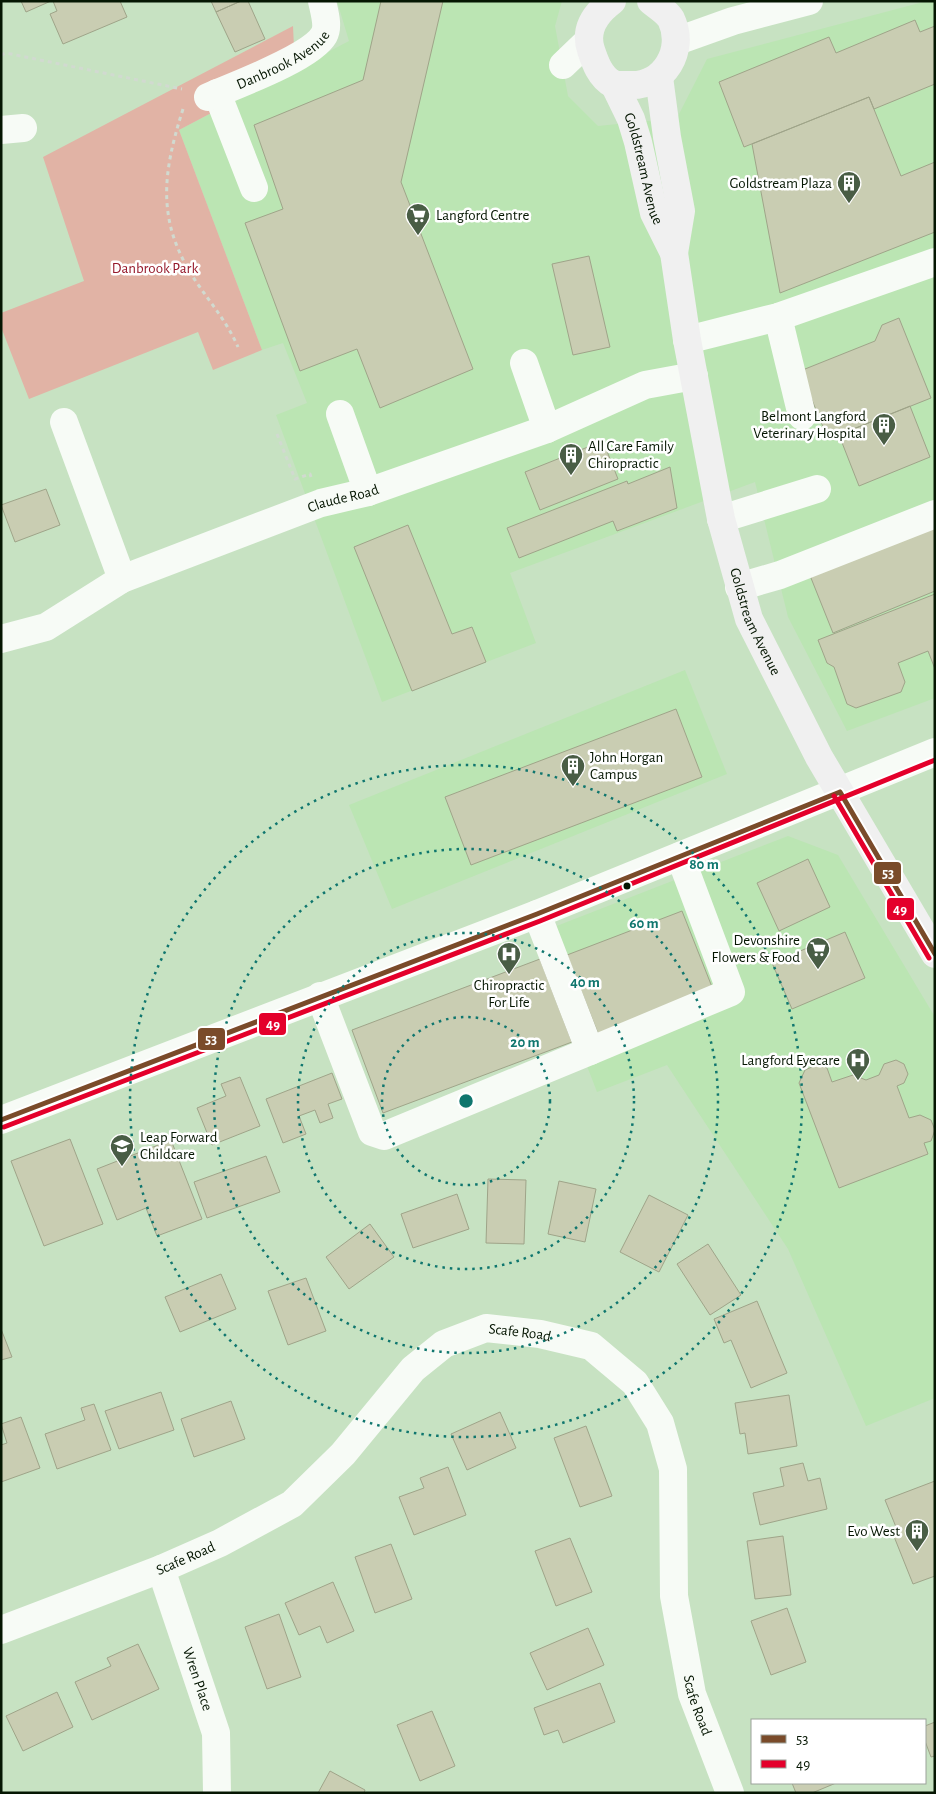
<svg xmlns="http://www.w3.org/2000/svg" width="936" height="1794" font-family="'Alegreya Sans',sans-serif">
	<rect width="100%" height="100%" fill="#c7e2c2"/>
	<path fill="#bbe5b3" d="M 337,1 L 562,1 L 555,26 L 568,96 L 598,126 L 677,118 L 707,59 L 927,1 L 935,1 L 935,698 L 847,731 L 788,617 L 755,482 L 510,573 L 536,643 L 382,702 L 276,415 L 307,403 L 283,343 L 262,350 L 179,130 L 349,41 Z
		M 685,670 L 727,774 L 392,909 L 349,805 Z
		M 788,836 L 838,855 L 935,1017 L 935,1398 L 866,1426 L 788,1249 L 667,1065 L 597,1092 L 536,934 Z"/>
	<path fill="#e1b3a5" d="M 293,26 L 295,69 L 179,130 L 262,350 L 213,370 L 198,332 L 29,399 L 1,327 L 1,313 L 84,281 L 43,157 Z"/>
	<path fill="#c9cdb2" stroke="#9fa489" d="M 21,1 L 51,1 L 26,12 Z
		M 53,1 L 120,1 L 127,17 L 63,44 L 50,14 L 57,11 Z
		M 211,1 L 241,1 L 216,12 Z
		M 241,1 L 248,1 L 265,39 L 235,52 L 216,12 Z
		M 381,1 L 443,1 L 401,182 L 473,369 L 380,408 L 357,349 L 300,371 L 245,223 L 283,209 L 254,125 L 363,80 Z
		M 915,20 L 920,32 L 935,26 L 935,84 L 874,109 L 869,97 L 744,147 L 719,82 L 829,37 L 836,53 Z
		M 869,97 L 901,176 L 935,162 L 935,232 L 780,293 L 752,144 Z
		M 589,256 L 610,347 L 573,355 L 552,264 Z
		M 899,318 L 931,398 L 828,439 L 800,371 L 875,341 L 882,325 Z
		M 910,406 L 930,457 L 859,486 L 839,435 Z
		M 603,441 L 618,479 L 540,510 L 525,472 Z
		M 670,467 L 677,508 L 617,531 L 613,521 L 519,558 L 507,528 L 627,481 L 628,484 Z
		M 46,489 L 60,525 L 15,542 L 1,505 Z
		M 935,521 L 935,591 L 833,633 L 809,573 Z
		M 408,525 L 452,634 L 472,627 L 486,662 L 412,691 L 354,547 Z
		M 935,594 L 935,669 L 928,651 L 898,663 L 905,682 L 901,692 L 856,708 L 847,704 L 834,667 L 827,663 L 818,640 Z
		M 676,709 L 702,777 L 471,865 L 445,797 Z
		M 808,859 L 830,907 L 779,931 L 757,883 Z
		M 682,911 L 714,992 L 599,1036 L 567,955 Z
		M 845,932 L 865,978 L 792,1009 L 772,963 Z
		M 540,959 L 572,1042 L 383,1113 L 352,1030 Z
		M 896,1060 L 904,1064 L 908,1074 L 904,1083 L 897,1086 L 909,1118 L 920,1115 L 931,1120 L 935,1130 L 931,1141 L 924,1143 L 928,1154 L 839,1188 L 799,1083 L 805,1070 L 819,1064 L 827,1068 L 832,1082 L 853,1075 L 866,1080 L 879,1075 L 884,1064 Z
		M 332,1073 L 342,1099 L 328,1104 L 333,1118 L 320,1123 L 315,1110 L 299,1116 L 306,1134 L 283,1143 L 266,1099 Z
		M 240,1077 L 260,1126 L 212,1145 L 197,1108 L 226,1096 L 221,1084 Z
		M 70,1139 L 103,1224 L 44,1246 L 11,1161 Z
		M 171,1140 L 202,1219 L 157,1236 L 146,1208 L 117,1220 L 97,1169 Z
		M 266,1156 L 280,1192 L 207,1218 L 194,1182 Z
		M 488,1179 L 526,1180 L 524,1244 L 486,1243 Z
		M 559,1181 L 596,1189 L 585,1242 L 548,1234 Z
		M 457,1194 L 469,1229 L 413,1248 L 401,1214 Z
		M 649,1195 L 688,1215 L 659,1272 L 620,1252 Z
		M 370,1224 L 394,1257 L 349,1289 L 326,1257 Z
		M 708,1244 L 741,1295 L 710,1315 L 677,1264 Z
		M 221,1274 L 236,1309 L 180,1332 L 165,1297 Z
		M 306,1278 L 326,1331 L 288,1345 L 268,1291 Z
		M 757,1301 L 787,1373 L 751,1388 L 731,1340 L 724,1343 L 714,1319 Z
		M 1,1329 L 12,1357 L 1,1360 Z
		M 161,1392 L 174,1430 L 119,1449 L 105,1411 Z
		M 789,1395 L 797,1446 L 748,1454 L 745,1433 L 740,1434 L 735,1403 Z
		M 231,1401 L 245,1439 L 194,1457 L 181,1419 Z
		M 94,1404 L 111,1450 L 57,1469 L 45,1434 L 85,1420 L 81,1408 Z
		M 500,1412 L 516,1448 L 467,1470 L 451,1434 Z
		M 21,1417 L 40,1468 L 1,1482 L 1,1445 L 7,1443 L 1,1424 Z
		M 586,1426 L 612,1496 L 580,1507 L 554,1438 Z
		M 803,1463 L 808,1481 L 820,1478 L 827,1509 L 760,1525 L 753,1493 L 784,1486 L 780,1468 Z
		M 448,1467 L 466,1515 L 414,1535 L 399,1497 L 424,1488 L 420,1478 Z
		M 935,1481 L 935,1576 L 913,1584 L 891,1529 L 896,1527 L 885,1500 Z
		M 783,1536 L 791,1595 L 755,1599 L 747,1541 Z
		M 570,1538 L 592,1592 L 556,1606 L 535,1551 Z
		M 391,1544 L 412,1599 L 375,1613 L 355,1557 Z
		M 333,1582 L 354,1631 L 327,1643 L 320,1626 L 299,1635 L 285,1603 Z
		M 787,1608 L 806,1662 L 771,1675 L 751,1621 Z
		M 279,1614 L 301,1677 L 267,1689 L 245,1627 Z
		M 588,1628 L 604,1665 L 547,1690 L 530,1653 Z
		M 138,1644 L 159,1689 L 92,1720 L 75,1682 L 111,1666 L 107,1658 Z
		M 600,1683 L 615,1722 L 563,1743 L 558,1730 L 544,1735 L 534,1708 Z
		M 57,1692 L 73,1727 L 23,1751 L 6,1716 Z
		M 432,1711 L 455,1766 L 420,1781 L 397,1725 Z
		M 935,1722 L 935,1756 L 931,1757 L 925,1741 L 925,1726 Z
		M 330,1771 L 365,1790 L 364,1793 L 318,1793 Z
		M 792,1783 L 836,1783 L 812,1793 L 796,1793 Z"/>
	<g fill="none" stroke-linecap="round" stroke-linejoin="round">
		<path stroke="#d1dad0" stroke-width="3" stroke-dasharray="4 4" stroke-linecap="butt" d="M 1,55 L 6,53 L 182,89
			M 183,109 C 162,175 156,223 197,283 C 212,305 227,322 238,347
			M 277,434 L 295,479 L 310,474 L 311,477"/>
		<g stroke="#f7fbf6" stroke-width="28">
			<path d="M 677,41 L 733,21 L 809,1"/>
			<path d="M 563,65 L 588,41"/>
			<path d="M 217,93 L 254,188"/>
			<path id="s1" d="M 208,97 C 233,86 311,58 324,35 C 329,26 324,11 322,1"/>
			<path d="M 1,130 L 23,128"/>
			<path d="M 778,317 L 802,416"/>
			<path d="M 687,340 L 778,317 L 935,262"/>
			<path d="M 524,363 L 547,429"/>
			<path d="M 340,414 L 368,492"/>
			<path d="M 64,422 L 122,579"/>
			<path d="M 721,519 L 817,489"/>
			<path d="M 739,587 L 780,575 L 935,514"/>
			<path id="s2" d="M 1,639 L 46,627 L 122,579 L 321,503 L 368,492 L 547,429 L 645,385 L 694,376"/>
			<path d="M 320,996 L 372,1132 L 384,1136 L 590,1051 L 537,914"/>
			<path d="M 590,1051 L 731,992 L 680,856"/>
			<path d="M 1,1120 L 537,914 L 935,752"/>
			<path id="s3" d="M 161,1569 L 216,1733 L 217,1793"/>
			<path id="s4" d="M 1,1630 L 161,1569 L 220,1543 L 292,1504 L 343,1454 L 413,1369 L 444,1344 L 486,1328 L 540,1334 L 591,1346 L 635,1383 L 660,1423 L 673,1469 L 674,1596 L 692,1694 L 730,1793"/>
		</g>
		<g stroke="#f0f0f0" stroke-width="28">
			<path d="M 612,1 C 596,13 584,29 591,50 C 595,62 600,77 613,84 C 617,85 624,85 629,85 C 664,87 686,50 671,19 C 667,12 657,6 651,1"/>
			<path d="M 659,77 L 667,137 L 681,211 L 674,253"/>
			<path id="s5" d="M 614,84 L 631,119 L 638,142 L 654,213 L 674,253 L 687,340 L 721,519 L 749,619 L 819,757 L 935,954"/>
		</g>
		<g stroke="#fff" stroke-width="9">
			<path id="bus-1" d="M 840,792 L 935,954
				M 1,1120 L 537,914 L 840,792"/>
		</g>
		<g stroke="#fff" stroke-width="9">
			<path id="bus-2" d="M 834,796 L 929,958
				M 4,1127 L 540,921 L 935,760"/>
		</g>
		<use href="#bus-1" stroke="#7a4b2a" stroke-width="5"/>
		<use href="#bus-2" stroke="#e4002b" stroke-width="5"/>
	</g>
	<g fill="none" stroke="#0f766e" stroke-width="2.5" stroke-dasharray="2.5 5">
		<circle cx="466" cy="1101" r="84"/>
		<circle cx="466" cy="1101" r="168"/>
		<circle cx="466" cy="1101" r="252"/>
		<circle cx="466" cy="1101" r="336"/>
	</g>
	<defs>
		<g id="building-pin" transform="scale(1.25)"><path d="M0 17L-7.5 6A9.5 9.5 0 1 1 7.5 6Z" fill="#495d45" stroke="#fff"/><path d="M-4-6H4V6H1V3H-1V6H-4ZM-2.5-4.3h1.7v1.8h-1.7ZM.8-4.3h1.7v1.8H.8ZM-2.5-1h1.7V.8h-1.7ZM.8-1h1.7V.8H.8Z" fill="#fff"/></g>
		<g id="supermarket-pin" transform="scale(1.25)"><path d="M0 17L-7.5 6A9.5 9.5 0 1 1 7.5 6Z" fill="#495d45" stroke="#fff"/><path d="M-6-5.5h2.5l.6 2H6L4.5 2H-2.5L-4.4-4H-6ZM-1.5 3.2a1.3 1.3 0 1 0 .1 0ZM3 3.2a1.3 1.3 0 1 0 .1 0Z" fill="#fff"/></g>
		<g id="hospital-pin" transform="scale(1.25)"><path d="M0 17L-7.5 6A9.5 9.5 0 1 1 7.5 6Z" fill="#495d45" stroke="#fff"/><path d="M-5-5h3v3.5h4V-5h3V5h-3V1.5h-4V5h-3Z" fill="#fff"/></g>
		<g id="school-pin" transform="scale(1.25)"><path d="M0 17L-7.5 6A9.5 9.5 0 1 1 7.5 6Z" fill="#495d45" stroke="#fff"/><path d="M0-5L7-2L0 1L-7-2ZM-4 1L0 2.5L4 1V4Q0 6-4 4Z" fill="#fff"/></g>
	</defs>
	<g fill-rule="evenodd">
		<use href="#building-pin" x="849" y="183"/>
		<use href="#supermarket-pin" x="418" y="215"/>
		<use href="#building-pin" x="884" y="425"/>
		<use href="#building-pin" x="571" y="455"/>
		<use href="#building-pin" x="573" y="766"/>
		<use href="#supermarket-pin" x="818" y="949"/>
		<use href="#hospital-pin" x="509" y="954"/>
		<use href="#hospital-pin" x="858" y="1060"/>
		<use href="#school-pin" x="122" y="1146"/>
		<use href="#building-pin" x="917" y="1531"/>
	</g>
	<circle fill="#051602" stroke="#fff" stroke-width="2" cx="627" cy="886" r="4.5"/>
	<g text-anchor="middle" stroke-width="5" stroke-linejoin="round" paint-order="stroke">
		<g font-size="15" fill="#051602" stroke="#fff">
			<text dy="5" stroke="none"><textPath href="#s1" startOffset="84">Danbrook Avenue</textPath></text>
			<text dy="5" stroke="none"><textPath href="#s5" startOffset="90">Goldstream Avenue</textPath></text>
			<text dy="5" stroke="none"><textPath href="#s2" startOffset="372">Claude Road</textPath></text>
			<text dy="5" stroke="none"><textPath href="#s5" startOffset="559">Goldstream Avenue</textPath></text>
			<text dy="5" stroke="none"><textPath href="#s4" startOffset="618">Scafe Road</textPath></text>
			<text dy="5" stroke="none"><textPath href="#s4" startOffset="198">Scafe Road</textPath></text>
			<text dy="5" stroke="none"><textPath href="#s3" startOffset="116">Wren Place</textPath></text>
			<text dy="5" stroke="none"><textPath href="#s4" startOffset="1082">Scafe Road</textPath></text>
		</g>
		<g font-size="15" fill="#051602" stroke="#fff" text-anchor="end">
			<text x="832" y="188">Goldstream Plaza</text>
			<text x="436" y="220" text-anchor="start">Langford Centre</text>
			<text x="866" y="421">Belmont Langford<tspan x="866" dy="17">Veterinary Hospital</tspan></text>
			<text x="588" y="451" text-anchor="start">All Care Family<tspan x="588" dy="17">Chiropractic</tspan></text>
			<text x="590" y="762" text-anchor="start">John Horgan<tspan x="590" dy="17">Campus</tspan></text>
			<text x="800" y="945">Devonshire<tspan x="800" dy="17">Flowers &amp; Food</tspan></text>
			<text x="509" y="990" text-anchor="middle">Chiropractic<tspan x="509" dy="17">For Life</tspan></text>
			<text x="840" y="1065">Langford Eyecare</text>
			<text x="140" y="1142" text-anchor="start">Leap Forward<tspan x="140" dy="17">Childcare</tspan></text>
			<text x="900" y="1536">Evo West</text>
		</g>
		<g font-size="15" fill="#95182a" stroke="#fff">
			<text x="155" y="273">Danbrook Park</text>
		</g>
	</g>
	<circle cx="466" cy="1101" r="8" fill="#0f766e" stroke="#fff" stroke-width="2.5"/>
	<g font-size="15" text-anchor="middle" font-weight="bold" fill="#0f766e" stroke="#fff" stroke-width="5" stroke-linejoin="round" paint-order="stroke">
		<text x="704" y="869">80 m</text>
		<text x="644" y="928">60 m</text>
		<text x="585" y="987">40 m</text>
		<text x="525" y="1047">20 m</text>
	</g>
	<g stroke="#fff" stroke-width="2">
		<rect x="873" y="861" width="29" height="24" rx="5" fill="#7a4b2a"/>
		<rect x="886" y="897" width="29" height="24" rx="5" fill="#e4002b"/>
		<rect x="258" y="1012" width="29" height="24" rx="5" fill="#e4002b"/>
		<rect x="197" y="1027" width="29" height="24" rx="5" fill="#7a4b2a"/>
	</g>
	<g font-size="14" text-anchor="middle" font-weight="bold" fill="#fff">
		<text x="888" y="878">53</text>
		<text x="900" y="914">49</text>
		<text x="273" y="1029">49</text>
		<text x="211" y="1044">53</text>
	</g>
	<rect width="936" height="1794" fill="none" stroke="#051602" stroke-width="5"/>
	<rect x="751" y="1719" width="175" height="65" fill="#ffffff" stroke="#9ba29a"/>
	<rect x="761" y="1735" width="25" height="8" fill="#7a4b2a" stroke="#9ba29a"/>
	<text x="796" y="1744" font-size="15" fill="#051602">53</text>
	<rect x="761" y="1760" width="25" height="8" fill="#e4002b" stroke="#9ba29a"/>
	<text x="796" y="1769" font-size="15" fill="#051602">49</text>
</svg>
